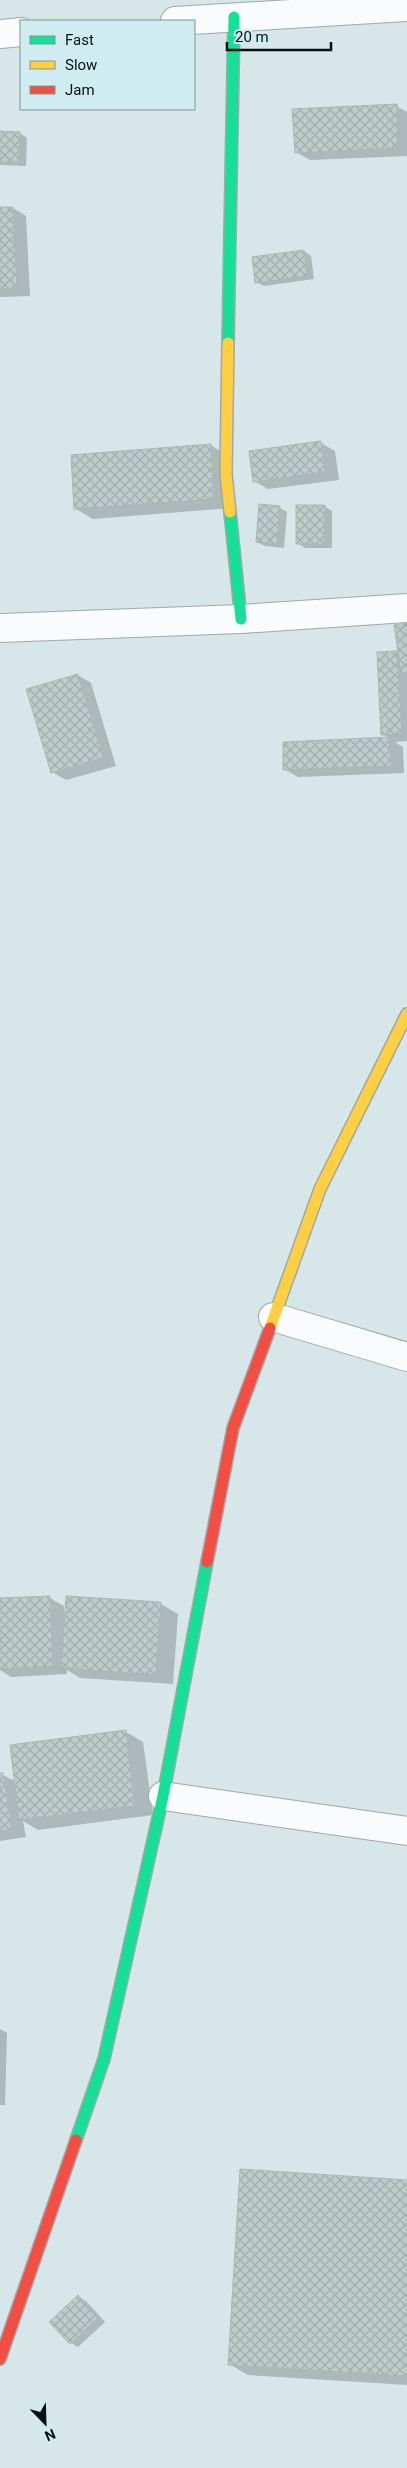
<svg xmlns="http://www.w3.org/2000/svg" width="407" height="2468" font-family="Roboto,sans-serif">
	<defs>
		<pattern id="building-cross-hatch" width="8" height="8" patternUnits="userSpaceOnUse" patternTransform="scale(1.25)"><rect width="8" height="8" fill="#bdcccb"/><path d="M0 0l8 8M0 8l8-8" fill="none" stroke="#a1aead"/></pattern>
	</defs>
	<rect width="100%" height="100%" fill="#d7e6e9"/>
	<path fill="#0003" d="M 396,106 L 407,112 L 407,156 L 310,160 L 296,152 Z
		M 0,132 L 20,133 L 27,138 L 26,166 L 0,165 Z
		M 13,208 L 26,216 L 30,296 L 0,297 L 0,209 Z
		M 304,251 L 311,256 L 314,279 L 264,286 L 256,282 Z
		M 321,443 L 335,451 L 339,480 L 268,489 L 254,481 Z
		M 210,445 L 228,455 L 231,508 L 93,519 L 76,509 Z
		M 324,506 L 332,511 L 332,548 L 305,548 L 297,543 Z
		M 280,508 L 287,512 L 284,548 L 265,546 L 257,542 Z
		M 407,624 L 407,741 L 395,742 L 403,747 L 404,773 L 298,777 L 284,769 L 284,743 L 391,739 L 383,734 L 397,652 L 399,653 Z
		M 78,675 L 91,683 L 116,766 L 66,780 L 52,772 Z
		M 50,1598 L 64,1606 L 64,1616 L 161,1604 L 178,1614 L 173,1684 L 80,1678 L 67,1670 L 67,1674 L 11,1677 L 0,1670 L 0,1600 Z
		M 126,1732 L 143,1742 L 153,1815 L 38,1830 L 23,1821 L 26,1837 L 0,1841 L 0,1774 L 16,1781 Z
		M 0,2029 L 7,2033 L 5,2105 L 0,2105 Z
		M 407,2181 L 407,2385 L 248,2375 L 229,2364 Z
		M 78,2297 L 86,2301 L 105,2322 L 78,2347 L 71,2343 Z"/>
	<path fill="url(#building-cross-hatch)" stroke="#abb7b7" d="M 397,104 L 398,148 L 295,153 L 292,109 Z
		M 0,131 L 20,132 L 19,162 L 0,162 Z
		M 0,207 L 13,207 L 17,288 L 0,289 Z
		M 304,250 L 307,276 L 255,283 L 252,257 Z
		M 321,441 L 325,472 L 253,482 L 249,451 Z
		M 211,444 L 214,499 L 74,509 L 71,455 Z
		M 259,504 L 280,506 L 277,544 L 256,542 Z
		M 296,505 L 325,505 L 324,544 L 296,544 Z
		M 407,623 L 407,672 L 401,673 L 394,625 Z
		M 397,651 L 402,734 L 381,735 L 377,652 Z
		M 78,674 L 103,758 L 51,773 L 26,689 Z
		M 389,737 L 391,766 L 283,770 L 283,742 Z
		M 50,1596 L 53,1666 L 0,1669 L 0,1598 Z
		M 66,1596 L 161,1602 L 156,1675 L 61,1668 Z
		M 126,1730 L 135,1806 L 19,1820 L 10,1745 Z
		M 0,1773 L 3,1773 L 12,1829 L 0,1831 Z
		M 240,2169 L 407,2180 L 407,2376 L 228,2365 Z
		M 78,2295 L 99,2317 L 70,2344 L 49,2322 Z"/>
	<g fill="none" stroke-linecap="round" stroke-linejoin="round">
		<g stroke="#9da9ab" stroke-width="30">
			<path id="street" d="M 175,21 L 407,7
				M 0,34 L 21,32
				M 0,628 L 241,619 L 407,608
				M 273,1317 L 407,1357
				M 163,1796 L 407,1831"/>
		</g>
		<g stroke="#9da9ab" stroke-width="14">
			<path id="fast" d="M 228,343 L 234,17
				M 230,512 L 241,619
				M 76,2140 L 104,2059 L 163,1796 L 207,1562"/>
		</g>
		<g stroke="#9da9ab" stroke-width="14">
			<path id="slow" d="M 228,343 L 226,474 L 230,512
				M 270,1328 L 320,1189 L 407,1014"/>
		</g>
		<g stroke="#9da9ab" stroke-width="14">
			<path id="jam" d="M 207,1562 L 233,1428 L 270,1328
				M 0,2359 L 76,2140"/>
		</g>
		<use href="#street" stroke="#f9fbfc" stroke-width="28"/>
		<use href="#fast" stroke="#16e098" stroke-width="11"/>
		<use href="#slow" stroke="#ffcf43" stroke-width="11"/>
		<use href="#jam" stroke="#f24e42" stroke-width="11"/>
	</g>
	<rect x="20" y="20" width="175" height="90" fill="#cfecf1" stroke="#7f9498"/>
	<rect x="30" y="36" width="25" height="8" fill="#16e098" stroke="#7f9498"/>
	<text x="65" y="45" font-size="15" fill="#061012">Fast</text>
	<rect x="30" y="61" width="25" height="8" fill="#ffcf43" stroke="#7f9498"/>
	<text x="65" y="70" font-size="15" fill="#061012">Slow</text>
	<rect x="30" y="86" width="25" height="8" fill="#f24e42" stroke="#7f9498"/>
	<text x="65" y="95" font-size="15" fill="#061012">Jam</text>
	<g transform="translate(45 2423) rotate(157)" stroke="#cfecf1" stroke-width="4" paint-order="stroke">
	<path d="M0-4L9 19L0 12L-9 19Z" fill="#061012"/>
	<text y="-8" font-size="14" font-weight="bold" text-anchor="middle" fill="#061012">N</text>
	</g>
	<path d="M227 42v8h104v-8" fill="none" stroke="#061012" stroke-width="2.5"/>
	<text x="235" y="42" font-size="15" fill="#061012" stroke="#cfecf1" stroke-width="4" paint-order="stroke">20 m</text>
</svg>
